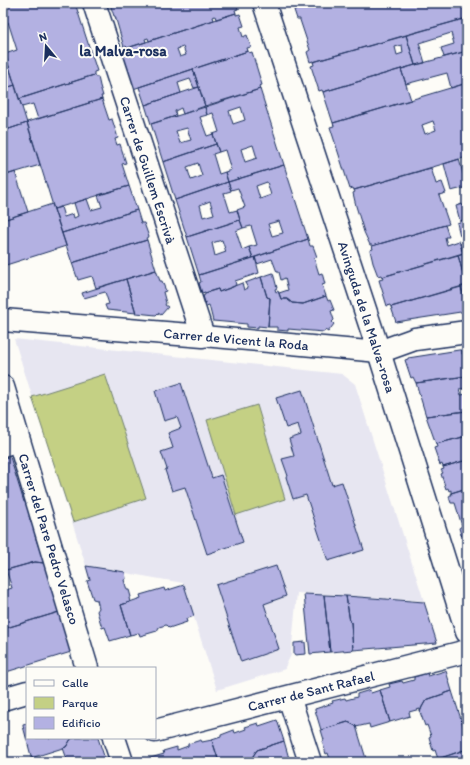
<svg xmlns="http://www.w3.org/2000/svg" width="470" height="765" font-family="Itim,sans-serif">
	<rect width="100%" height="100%" fill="#fdfcf7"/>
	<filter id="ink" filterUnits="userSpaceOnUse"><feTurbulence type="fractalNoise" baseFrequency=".025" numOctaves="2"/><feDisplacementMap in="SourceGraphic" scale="8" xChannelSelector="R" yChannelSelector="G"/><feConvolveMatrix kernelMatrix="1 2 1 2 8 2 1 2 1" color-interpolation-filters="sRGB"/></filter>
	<g filter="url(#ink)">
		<path fill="#e7e6f1" d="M 14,339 L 342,374 L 355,384 L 424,601 L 297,593 L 291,655 L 285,667 L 285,669 L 217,690 L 183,583 L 86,566 Z"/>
		<path fill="#c4d084" stroke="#708071" d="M 105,374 L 146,498 L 73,522 L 32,397 Z
			M 257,405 L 285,499 L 236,515 L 207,420 Z"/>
		<path fill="#b3b1e2" stroke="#1b2f5e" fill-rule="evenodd" d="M 3,3 L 75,3 L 97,71 L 94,72 L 94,75 L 19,99 L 5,54 L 17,50 L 8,22 L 3,24 Z
			M 111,3 L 236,3 L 238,9 L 235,10 L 236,13 L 216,19 L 215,16 L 213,17 L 214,20 L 149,41 L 148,38 L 145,39 L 146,42 L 127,48 L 126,46 L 124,47 L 115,16 L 114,16 L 110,4 Z
			M 307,3 L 467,3 L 467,18 L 313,62 L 313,61 L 310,62 L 307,52 L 310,50 L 300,20 L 300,19 L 297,19 L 294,10 L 297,9 L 296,6 Z
			M 236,13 L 236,15 L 240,14 L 244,26 L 240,27 L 243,37 L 247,35 L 251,47 L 247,48 L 248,51 L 133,89 L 121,50 ZM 183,47 L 186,55 L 180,57 L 177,49 Z
			M 467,18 L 467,51 L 444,57 L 441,48 L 454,44 L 451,33 L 419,43 L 425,63 L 415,65 L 406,35 Z
			M 406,35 L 415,65 L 323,92 L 322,90 L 319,91 L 311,66 L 314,65 L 313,62 ZM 402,45 L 403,53 L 397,55 L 395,47 Z
			M 3,48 L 15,85 L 3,89 Z
			M 248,51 L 249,53 L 252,52 L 262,85 L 259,86 L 260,89 L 205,106 L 193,69 Z
			M 467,51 L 467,83 L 451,88 L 447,73 L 406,84 L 401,69 Z
			M 193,69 L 199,87 L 194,88 L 190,79 L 178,83 L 181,93 L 145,105 L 139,87 Z
			M 401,69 L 411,100 L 333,123 L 323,92 Z
			M 94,75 L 95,77 L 98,77 L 100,86 L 103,96 L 101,96 L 102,99 L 38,119 L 33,104 L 22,107 L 19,99 Z
			M 467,83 L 467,157 L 354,190 L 353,188 L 350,189 L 330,127 L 334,126 L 333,123 ZM 433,121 L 436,130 L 425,134 L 422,125 Z
			M 15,85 L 27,123 L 3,131 L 3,89 Z
			M 199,87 L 205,106 L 183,114 L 181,108 L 175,111 L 176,116 L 151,124 L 145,105 Z
			M 260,89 L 284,165 L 228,182 L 225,172 L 231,170 L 225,150 L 219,152 L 213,134 L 219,132 L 213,113 L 207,115 L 205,107 ZM 241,107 L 245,120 L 233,124 L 229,111 ZM 253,145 L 257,158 L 245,162 L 241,149 Z
			M 102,99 L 109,120 L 112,119 L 118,138 L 115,139 L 117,145 L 120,144 L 126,163 L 122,164 L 129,186 L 54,209 L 27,122 Z
			M 205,107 L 207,115 L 200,117 L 207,136 L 213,134 L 216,144 L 163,162 L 151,124 ZM 187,128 L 191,140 L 180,143 L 176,131 Z
			M 27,123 L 40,165 L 3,176 L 3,131 Z
			M 216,144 L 219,152 L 213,154 L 219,174 L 225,172 L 228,182 L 175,200 L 163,162 ZM 198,163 L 202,176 L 191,180 L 187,167 Z
			M 459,159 L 463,174 L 467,173 L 467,187 L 451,191 L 444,164 Z
			M 284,165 L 308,239 L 253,258 L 249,247 L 257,245 L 251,226 L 243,228 L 240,220 L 237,210 L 245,207 L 238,188 L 231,190 L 228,182 ZM 267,182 L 271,195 L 260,199 L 256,186 ZM 279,221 L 283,233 L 272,236 L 268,224 Z
			M 431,168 L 436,184 L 442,182 L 446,193 L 439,195 L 449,224 L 372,246 L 372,245 L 370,245 L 364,232 L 356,206 L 353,193 L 355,192 L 354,190 Z
			M 15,172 L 28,212 L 3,220 L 3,176 Z
			M 228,182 L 231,191 L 224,193 L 230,212 L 237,210 L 240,220 L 187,237 L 175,200 ZM 210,201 L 214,214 L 203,217 L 200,205 Z
			M 129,186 L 137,210 L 62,233 L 54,209 L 61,207 L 64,217 L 73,214 L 74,218 L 78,216 L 74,203 L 87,199 L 91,210 L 102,207 L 98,195 Z
			M 52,204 L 66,246 L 3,266 L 3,220 Z
			M 462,204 L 464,210 L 467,209 L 467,219 L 460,221 L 456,206 Z
			M 137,210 L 141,223 L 144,223 L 149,237 L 146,238 L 147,240 L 72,263 L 62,233 Z
			M 467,219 L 467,252 L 463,253 L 460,244 L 466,242 L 464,235 L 460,236 L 457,223 L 460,222 L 460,221 Z
			M 240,220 L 243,228 L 236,231 L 242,250 L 249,247 L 253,258 L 199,275 L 187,237 ZM 222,240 L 226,252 L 215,256 L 212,243 Z
			M 445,225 L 449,237 L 445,237 L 447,245 L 459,241 L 463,253 L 382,277 L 381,275 L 378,276 L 373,263 L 370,250 L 373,249 L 372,246 Z
			M 308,239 L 310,246 L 313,246 L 317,257 L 314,258 L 319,274 L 322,273 L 325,284 L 322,285 L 326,296 L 303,304 L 292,303 L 287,299 L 281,299 L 279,293 L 288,290 L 285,278 L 281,280 L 279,272 L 277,272 L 272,259 L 257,264 L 255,257 Z
			M 147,240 L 156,270 L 96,288 L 92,276 L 78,280 L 72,263 Z
			M 467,252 L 467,308 L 461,287 L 466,285 L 458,255 Z
			M 458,255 L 466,285 L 391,307 L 390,305 L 387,306 L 379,280 L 383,279 L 382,277 Z
			M 255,257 L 259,273 L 235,281 L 236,285 L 233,287 L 219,292 L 218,289 L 205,293 L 205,292 L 202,293 L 199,283 L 201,282 L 199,275 Z
			M 156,270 L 160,281 L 162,281 L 166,291 L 163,292 L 166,303 L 165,305 L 168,307 L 161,315 L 158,313 L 156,315 L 136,313 L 126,279 Z
			M 273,273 L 277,288 L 275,289 L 276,292 L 278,291 L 281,299 L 287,299 L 292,303 L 303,304 L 326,296 L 328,301 L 330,300 L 334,310 L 331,311 L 334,320 L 332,322 L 334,324 L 328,332 L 325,330 L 324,332 L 288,329 L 288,331 L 277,330 L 277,327 L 268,327 L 270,298 L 267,297 L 261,277 Z
			M 261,277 L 267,297 L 270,298 L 268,327 L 258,326 L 258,328 L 247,327 L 247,324 L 213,321 L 209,305 L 206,306 L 203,296 L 205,295 L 205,293 L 218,289 L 219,292 L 242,283 L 244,290 L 248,288 L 245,283 Z
			M 126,279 L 136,313 L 107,310 L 105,305 L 109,304 L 105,292 L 84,298 L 82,293 Z
			M 461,287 L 467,308 L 467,311 L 396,322 L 391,307 Z
			M 459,350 L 462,350 L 462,354 L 466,354 L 467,376 L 416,383 L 413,377 L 411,378 L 405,360 L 408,359 L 408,358 Z
			M 466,376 L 467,376 L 467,388 L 459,389 L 461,395 L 467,394 L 467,411 L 426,416 L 416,383 Z
			M 181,383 L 212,478 L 221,475 L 243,542 L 207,554 L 185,487 L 172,491 L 165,470 L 167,469 L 161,452 L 173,448 L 168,433 L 181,428 L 177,417 L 164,421 L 155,391 Z
			M 302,390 L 332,485 L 342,482 L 364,550 L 328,561 L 306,495 L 293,499 L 286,477 L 288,476 L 282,459 L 294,456 L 289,439 L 301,435 L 298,424 L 286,428 L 276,398 Z
			M 466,411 L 467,411 L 467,436 L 436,444 L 426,416 Z
			M 467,436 L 467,460 L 443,467 L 442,464 L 440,465 L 434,448 L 437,447 L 436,444 Z
			M 3,457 L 4,458 L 10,457 L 24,502 L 28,501 L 32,515 L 29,516 L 31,523 L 35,522 L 39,535 L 35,536 L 44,563 L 35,562 L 3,571 Z
			M 467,460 L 467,488 L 451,493 L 451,490 L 449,491 L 448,488 L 446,489 L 441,474 L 443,473 L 441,470 L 444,469 L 443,467 Z
			M 467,488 L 467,536 L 465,536 L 465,534 L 462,536 L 461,535 L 459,528 L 462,526 L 455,503 L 451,503 L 449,497 L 450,495 L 452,495 L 451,493 Z
			M 35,562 L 44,563 L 59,612 L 3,629 L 3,591 L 12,588 L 6,570 Z
			M 86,566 L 125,572 L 126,579 L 124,580 L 127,590 L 129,590 L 131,597 L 129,598 L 130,602 L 121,605 L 130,635 L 110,641 L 105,627 L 102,628 L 97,611 L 99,608 L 97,600 L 93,599 L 87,581 L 90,580 Z
			M 276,566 L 286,596 L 264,604 L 279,649 L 241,662 L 216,585 Z
			M 184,585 L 194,616 L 186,619 L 187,622 L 169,628 L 166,625 L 159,627 L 157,631 L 140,636 L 139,633 L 130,635 L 121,605 L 141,598 L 140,595 L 164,588 L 165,591 Z
			M 304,594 L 324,595 L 330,652 L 310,654 Z
			M 324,595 L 346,596 L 350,622 L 351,622 L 353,650 L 330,652 Z
			M 346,596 L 424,602 L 437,643 L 353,650 L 351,622 L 350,622 Z
			M 59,612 L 71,652 L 3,673 L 3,633 L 7,632 L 6,628 Z
			M 305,642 L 306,654 L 294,655 L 294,643 Z
			M 445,671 L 446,671 L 452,691 L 426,700 L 422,707 L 420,712 L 420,709 L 409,712 L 410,716 L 390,722 L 380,690 L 390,687 L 389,684 L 402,681 L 403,683 L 414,680 L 414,677 L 427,673 L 428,676 Z
			M 370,690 L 371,693 L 380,690 L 390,722 L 370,728 L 369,724 L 356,727 L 356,726 L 348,722 L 321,730 L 315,710 L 315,709 L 333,703 L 332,701 L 345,698 L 346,700 L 357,697 L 357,694 Z
			M 452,691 L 467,738 L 467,749 L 438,759 L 435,750 L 433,751 L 429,737 L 431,736 L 427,725 L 425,726 L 420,712 L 422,707 L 426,700 Z
			M 277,720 L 284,741 L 257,750 L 253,756 L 253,758 L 252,762 L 251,758 L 241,762 L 219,762 L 212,740 L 221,737 L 221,735 L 234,730 L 235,733 L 246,729 L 245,727 L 258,723 L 259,726 Z
			M 348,722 L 356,726 L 367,762 L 331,762 L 328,753 L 326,754 L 322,741 L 324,740 L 321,730 Z
			M 27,724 L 27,738 L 74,738 L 71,739 L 66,747 L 31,758 L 31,756 L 23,726 L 23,725 Z
			M 74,738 L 98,738 L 106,762 L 68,762 L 63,748 L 66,747 L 71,739 Z
			M 201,740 L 202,742 L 212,740 L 219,762 L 147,762 L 147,759 L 164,754 L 163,751 L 177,747 L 177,750 L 188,746 L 188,744 Z
			M 284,741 L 290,762 L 252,762 L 253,758 L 253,756 L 257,750 Z
			M 467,749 L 467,762 L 439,762 L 438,759 Z"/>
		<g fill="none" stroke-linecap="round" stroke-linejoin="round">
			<g stroke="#1b2f5e" stroke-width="23">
				<path id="pedestrian" d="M 203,336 L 379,352
					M 3,446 L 19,441"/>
			</g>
			<g stroke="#1b2f5e" stroke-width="25">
				<path id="minor" d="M 3,320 L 203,336 L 94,3
					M 379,352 L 415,339 L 467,332
					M 3,387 L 87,668
					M 289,697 L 310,762
					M 3,699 L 27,692
					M 155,731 L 467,651
					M 114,738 L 122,762"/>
			</g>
			<g stroke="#1b2f5e" stroke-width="25">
				<path id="tertiary" d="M 264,3 L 379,352 L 467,632"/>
			</g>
			<use href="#pedestrian" stroke="#fdfcf7" stroke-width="20"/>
			<use href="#minor" stroke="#fdfcf7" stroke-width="22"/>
			<use href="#tertiary" stroke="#fdfcf7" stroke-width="22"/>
		</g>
	</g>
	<g text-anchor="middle" stroke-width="4" stroke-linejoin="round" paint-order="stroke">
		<g font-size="14" fill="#1b2f5e" stroke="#fdfcf7">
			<text transform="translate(148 170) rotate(72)" y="5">Carrer de Guillem Escrivà</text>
			<text transform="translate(367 317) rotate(72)" y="5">Avinguda de la Malva-rosa</text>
			<text transform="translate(236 339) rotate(5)" y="5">Carrer de Vicent la Roda</text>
			<text transform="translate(49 539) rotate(73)" y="5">Carrer del Pare Pedro Velasco</text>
			<text transform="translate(311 691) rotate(-14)" y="5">Carrer de Sant Rafael</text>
		</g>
		<g font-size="15" font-weight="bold" fill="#1b2f5e" stroke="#fdfcf7">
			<text x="123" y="56">la Malva-rosa</text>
		</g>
	</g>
	<rect width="470" height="765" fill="none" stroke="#fdfcf7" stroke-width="16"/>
	<rect x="8" y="8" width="454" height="749" fill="none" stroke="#1b2f5e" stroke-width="1.5" filter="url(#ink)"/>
	<rect x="26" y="667" width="130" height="72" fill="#fdfcf7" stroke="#a3aaba"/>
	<rect x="34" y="680" width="20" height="6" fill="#fdfcf7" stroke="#a3aaba"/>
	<text x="62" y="687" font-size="12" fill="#1b2f5e">Calle</text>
	<rect x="34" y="697" width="20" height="12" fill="#c4d084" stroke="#a3aaba"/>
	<text x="62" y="707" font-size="12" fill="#1b2f5e">Parque</text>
	<rect x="34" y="717" width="20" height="12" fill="#b3b1e2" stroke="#a3aaba"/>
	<text x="62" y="727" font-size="12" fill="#1b2f5e">Edificio</text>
	<g transform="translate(46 46) rotate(342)" stroke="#fdfcf7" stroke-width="3" paint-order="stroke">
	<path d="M0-3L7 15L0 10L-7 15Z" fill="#1b2f5e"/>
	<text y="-6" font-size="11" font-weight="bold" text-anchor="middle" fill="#1b2f5e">N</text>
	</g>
</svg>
